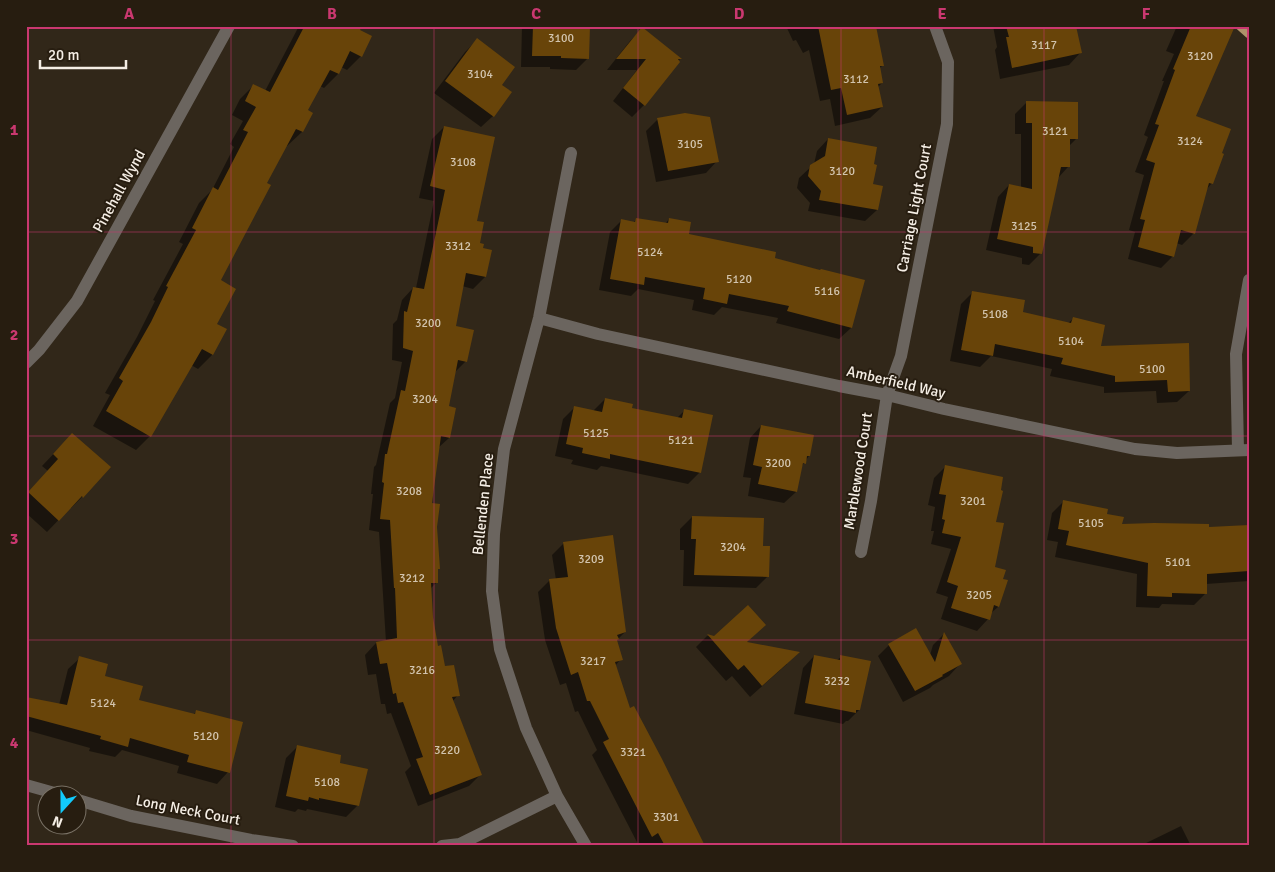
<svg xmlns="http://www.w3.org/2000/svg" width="1275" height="872" font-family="Signika,sans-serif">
	<rect width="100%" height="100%" fill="#312719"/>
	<path fill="#0007" d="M 299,26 L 360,26 L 358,31 L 361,56 L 347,70 L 341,67 L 338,74 L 324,88 L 320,86 L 306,111 L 311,113 L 302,132 L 287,146 L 286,145 L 265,184 L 220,281 L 216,324 L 225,330 L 212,355 L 198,369 L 191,365 L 150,436 L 136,450 L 93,426 L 110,395 L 105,393 L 137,337 L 155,301 L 153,300 L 183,244 L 179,242 L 199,203 L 212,190 L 234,147 L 230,144 L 243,121 L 232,115 L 240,99 L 254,85 L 265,91 Z
		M 522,26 L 589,26 L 588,58 L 576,70 L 550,69 L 550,67 L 521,67 Z
		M 786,26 L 867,26 L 883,65 L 879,69 L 882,83 L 877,88 L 882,107 L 870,118 L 835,126 L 830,99 L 820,101 L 809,50 L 803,53 L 796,40 L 793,41 Z
		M 993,26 L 1075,26 L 1080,53 L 1069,65 L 1000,79 L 995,50 L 997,47 Z
		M 1177,26 L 1234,26 L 1194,117 L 1212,183 L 1206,190 L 1194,233 L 1182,245 L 1176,243 L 1173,256 L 1161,268 L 1128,259 L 1135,232 L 1129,230 L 1144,175 L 1135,172 L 1148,137 L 1144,135 L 1164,81 L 1162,81 L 1174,54 L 1166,51 Z
		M 642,29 L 680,59 L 644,105 L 632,117 L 613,101 L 637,70 L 607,70 L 630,41 Z
		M 477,40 L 500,85 L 493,116 L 481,127 L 434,93 L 465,52 Z
		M 1027,102 L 1076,139 L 1069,146 L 1068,167 L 1058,178 L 1041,253 L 1029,265 L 1022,264 L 1022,258 L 986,250 L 998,197 L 1009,185 L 1021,188 L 1021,134 L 1015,134 L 1015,114 Z
		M 658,119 L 717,161 L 706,173 L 656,182 L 646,131 Z
		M 444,127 L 476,222 L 479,244 L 481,249 L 490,251 L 485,277 L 473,289 L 462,286 L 454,327 L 466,361 L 454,373 L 448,407 L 449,438 L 438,448 L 431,504 L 436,527 L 437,582 L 430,589 L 432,617 L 437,647 L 443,668 L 458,695 L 453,701 L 481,774 L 469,786 L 418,806 L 405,772 L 411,766 L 391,713 L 387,714 L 385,704 L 381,704 L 376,674 L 368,675 L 365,655 L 376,643 L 386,642 L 379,532 L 369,530 L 373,494 L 371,494 L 374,467 L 376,465 L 390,403 L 395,398 L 402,362 L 392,360 L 393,324 L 397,320 L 402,300 L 413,288 L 416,288 L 434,201 L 419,198 L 432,139 Z
		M 828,139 L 871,185 L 877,210 L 865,221 L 808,211 L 810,203 L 797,188 L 799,178 L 814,164 L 817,151 Z
		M 637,219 L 665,224 L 669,219 L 688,235 L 773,259 L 863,281 L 851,328 L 839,339 L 776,323 L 778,318 L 722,307 L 714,315 L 692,310 L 694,300 L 638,289 L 631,296 L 599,290 L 610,232 L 621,221 L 633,223 Z
		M 973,292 L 1022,313 L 1068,323 L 1073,319 L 1099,347 L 1187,344 L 1189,391 L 1177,402 L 1157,403 L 1156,391 L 1104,393 L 1104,387 L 1050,376 L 1052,369 L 991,356 L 980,367 L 950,361 L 961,304 Z
		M 605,399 L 630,409 L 677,418 L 684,411 L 700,472 L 688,484 L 607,467 L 601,466 L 597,470 L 571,464 L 573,460 L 555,456 L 563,419 L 575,407 L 593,411 Z
		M 761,426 L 809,456 L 801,467 L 796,492 L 784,503 L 748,496 L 751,478 L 743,477 L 750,438 Z
		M 61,446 L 109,467 L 82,497 L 71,508 L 70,508 L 47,532 L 26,513 L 26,495 L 48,471 L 42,466 Z
		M 946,466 L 995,523 L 993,567 L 998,607 L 990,614 L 988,619 L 977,631 L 941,619 L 948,597 L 936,593 L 951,549 L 931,544 L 934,531 L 931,531 L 935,507 L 928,505 L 934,478 Z
		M 1064,501 L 1105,515 L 1121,525 L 1207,528 L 1249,526 L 1249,581 L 1206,584 L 1205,594 L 1194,605 L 1162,604 L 1159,608 L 1136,607 L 1137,574 L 1055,557 L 1058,542 L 1047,540 L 1052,513 Z
		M 692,517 L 762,547 L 768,576 L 756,588 L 683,586 L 684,550 L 680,550 L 680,529 Z
		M 564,543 L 625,632 L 616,641 L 621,659 L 615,666 L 629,710 L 704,846 L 647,846 L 647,844 L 643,846 L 639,846 L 592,755 L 597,750 L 578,711 L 575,712 L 566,683 L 560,685 L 545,640 L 538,592 L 550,580 L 556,580 L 552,555 Z
		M 764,625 L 746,643 L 787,664 L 750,697 L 732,676 L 726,681 L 696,647 L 707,636 L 714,637 Z
		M 944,634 L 960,664 L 949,676 L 933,685 L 930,688 L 903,702 L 878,656 L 889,645 L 930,655 L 933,645 Z
		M 814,656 L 837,660 L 841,657 L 859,710 L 848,721 L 846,721 L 843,724 L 794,714 L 803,668 Z
		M 80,658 L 104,677 L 138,701 L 193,715 L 197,711 L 228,772 L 217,784 L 177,773 L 179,766 L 122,750 L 115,757 L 89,751 L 90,748 L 26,730 L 26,698 L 59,705 L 68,669 Z
		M 298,746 L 338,764 L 358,805 L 346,817 L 307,809 L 306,811 L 298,809 L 295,812 L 275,807 L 286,758 Z
		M 1181,826 L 1191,846 L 1140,846 Z"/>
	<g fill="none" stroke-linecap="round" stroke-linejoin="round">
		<path stroke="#ae926a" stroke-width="9" d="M 1240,26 L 1249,34"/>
	</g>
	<path fill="#684409" d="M 303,26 L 362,26 L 360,30 L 372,36 L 362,57 L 350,51 L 339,74 L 330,70 L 308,110 L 313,113 L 303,132 L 296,129 L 267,183 L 271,185 L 221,280 L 236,289 L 217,324 L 227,329 L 213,355 L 202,349 L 151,437 L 106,411 L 123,381 L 119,378 L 151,322 L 168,287 L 166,286 L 196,230 L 192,228 L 213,187 L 218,190 L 248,132 L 243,130 L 256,107 L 245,101 L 253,84 L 270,92 L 304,27 Z
		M 533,26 L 590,26 L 589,59 L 561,58 L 561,56 L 532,56 Z
		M 818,26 L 876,26 L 884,66 L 880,66 L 883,83 L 878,84 L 883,107 L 847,115 L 841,88 L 831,90 Z
		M 1006,26 L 1076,26 L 1082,53 L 1012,68 L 1006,37 L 1009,37 Z
		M 1191,26 L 1235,26 L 1196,116 L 1231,129 L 1222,153 L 1224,154 L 1213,184 L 1209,183 L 1195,234 L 1181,230 L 1174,257 L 1138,247 L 1145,220 L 1140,219 L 1155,163 L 1146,160 L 1159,125 L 1155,124 L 1175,70 L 1173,69 Z
		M 642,27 L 682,59 L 678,59 L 680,62 L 645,106 L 623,88 L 646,59 L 616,59 Z
		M 477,38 L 515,67 L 502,85 L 512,92 L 494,117 L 445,81 Z
		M 1026,101 L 1078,102 L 1078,139 L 1070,139 L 1070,167 L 1061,167 L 1042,254 L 1033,253 L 1033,247 L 997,239 L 1009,184 L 1032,189 L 1032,123 L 1026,123 Z
		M 685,113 L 710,117 L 719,162 L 668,171 L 657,118 Z
		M 444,126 L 495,137 L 477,221 L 484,222 L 480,243 L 484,244 L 483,248 L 492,250 L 486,277 L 466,273 L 456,326 L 474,330 L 467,362 L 458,360 L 449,406 L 456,408 L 450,438 L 441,436 L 432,503 L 440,504 L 437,527 L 440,569 L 438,569 L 438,583 L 431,583 L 433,617 L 438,646 L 441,645 L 445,666 L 454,665 L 460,696 L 452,697 L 482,775 L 430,795 L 416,759 L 423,757 L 403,702 L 398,703 L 396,693 L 393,694 L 387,663 L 380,664 L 376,642 L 397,638 L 395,588 L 394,588 L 390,520 L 380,519 L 384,483 L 382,482 L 385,454 L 387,454 L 401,390 L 405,391 L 413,351 L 403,348 L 404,311 L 407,312 L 413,287 L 424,289 L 445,190 L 430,186 Z
		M 828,138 L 877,147 L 874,164 L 877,165 L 873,184 L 883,186 L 878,210 L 819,200 L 821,191 L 808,176 L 810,165 L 825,156 Z
		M 636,218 L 668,223 L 669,218 L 691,222 L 689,234 L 776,252 L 775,258 L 820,270 L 821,269 L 865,280 L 852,328 L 787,311 L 789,306 L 729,294 L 727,304 L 703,299 L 705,288 L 645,277 L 644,285 L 610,279 L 621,219 L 635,222 Z
		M 972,291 L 1025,300 L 1023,312 L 1071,323 L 1073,317 L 1105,325 L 1101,346 L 1189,343 L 1190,391 L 1168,392 L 1167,380 L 1115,382 L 1115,376 L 1061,364 L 1063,358 L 995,344 L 993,356 L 961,350 Z
		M 605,398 L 633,404 L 632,408 L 682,418 L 684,409 L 713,415 L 701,473 L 619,456 L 610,454 L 610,459 L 582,453 L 583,448 L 566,444 L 574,406 L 602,412 Z
		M 761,425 L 814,435 L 810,456 L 807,456 L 806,464 L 803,463 L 797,492 L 758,484 L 762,467 L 753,465 Z
		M 72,433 L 111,467 L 83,498 L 82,496 L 59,521 L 28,492 L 58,459 L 53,454 Z
		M 945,465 L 1003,477 L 1001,490 L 1003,491 L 996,522 L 1004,523 L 995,567 L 1006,570 L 1003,579 L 1008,580 L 999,607 L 994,605 L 990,620 L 951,608 L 958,586 L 947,582 L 961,537 L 942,533 L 945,520 L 942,519 L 946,495 L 939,494 Z
		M 1063,500 L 1108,509 L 1107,514 L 1124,517 L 1122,524 L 1154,523 L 1209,524 L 1209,527 L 1249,525 L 1249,571 L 1207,574 L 1207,594 L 1172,593 L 1172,597 L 1147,596 L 1148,563 L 1066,545 L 1069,531 L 1058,529 Z
		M 692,516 L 764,518 L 763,546 L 770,546 L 769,577 L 694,575 L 696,539 L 691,539 Z
		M 613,535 L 626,632 L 617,635 L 619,639 L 617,640 L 623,660 L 615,662 L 630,708 L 634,706 L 662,759 L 705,846 L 665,846 L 658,833 L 652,837 L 603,742 L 609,739 L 590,701 L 587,701 L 578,672 L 571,675 L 556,628 L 549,579 L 568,577 L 563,542 Z
		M 748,605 L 766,625 L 747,642 L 800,652 L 762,686 L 744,665 L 738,670 L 707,634 L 714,636 Z
		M 916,628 L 935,662 L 944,632 L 962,664 L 942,675 L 943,676 L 915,691 L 888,644 Z
		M 814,655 L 840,660 L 840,655 L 871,661 L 860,710 L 856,710 L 856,713 L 805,703 Z
		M 79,656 L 108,664 L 105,676 L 143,686 L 139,700 L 195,714 L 196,710 L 243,722 L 230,773 L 187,762 L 189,755 L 130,738 L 128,747 L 100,739 L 101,736 L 26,716 L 26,697 L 67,705 Z
		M 297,745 L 341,755 L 340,763 L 368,769 L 359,806 L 319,798 L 319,800 L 309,797 L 308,801 L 286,796 Z"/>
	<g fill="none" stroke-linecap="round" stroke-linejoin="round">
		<path stroke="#6b655f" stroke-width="12" d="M 571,153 L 539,318 L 504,449 L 494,534 L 492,591 L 500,649 L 526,728 L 557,796 L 586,846
			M 539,318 L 598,334 L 839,386 L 887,395 L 944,409 L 1135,449 L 1177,453 L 1249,450
			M 26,363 L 39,350 L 77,301 L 229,26
			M 1238,450 L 1236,354 L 1249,280
			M 861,552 L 871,501 L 887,395 L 901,356 L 947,124 L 948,62 L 935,26
			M 26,785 L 58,794
			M 78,800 L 131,816 L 251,840 L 293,846
			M 442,846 L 460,844 L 557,796"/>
	</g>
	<path fill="none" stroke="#ca3870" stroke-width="1" stroke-opacity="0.55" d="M 231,26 L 231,846M 434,26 L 434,846M 638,26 L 638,846M 841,26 L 841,846M 1044,26 L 1044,846M 26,232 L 1249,232M 26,436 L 1249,436M 26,640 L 1249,640"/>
	<g text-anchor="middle" stroke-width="4" stroke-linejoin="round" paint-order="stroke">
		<g font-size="12" fill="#d2c4ae">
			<text x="561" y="42">3100</text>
			<text x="1044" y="49">3117</text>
			<text x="1200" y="60">3120</text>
			<text x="480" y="78">3104</text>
			<text x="856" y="83">3112</text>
			<text x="1055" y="135">3121</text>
			<text x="1190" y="145">3124</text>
			<text x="690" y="148">3105</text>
			<text x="463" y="166">3108</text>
			<text x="842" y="175">3120</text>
			<text x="1024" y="230">3125</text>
			<text x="458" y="250">3312</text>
			<text x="650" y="256">5124</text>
			<text x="739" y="283">5120</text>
			<text x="827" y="295">5116</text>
			<text x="995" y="318">5108</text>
			<text x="428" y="327">3200</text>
			<text x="1071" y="345">5104</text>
			<text x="1152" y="373">5100</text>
			<text x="425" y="403">3204</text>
			<text x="596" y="437">5125</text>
			<text x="681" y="444">5121</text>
			<text x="778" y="467">3200</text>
			<text x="409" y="495">3208</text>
			<text x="973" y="505">3201</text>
			<text x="1091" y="527">5105</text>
			<text x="733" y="551">3204</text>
			<text x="591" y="563">3209</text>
			<text x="1178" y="566">5101</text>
			<text x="412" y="582">3212</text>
			<text x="979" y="599">3205</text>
			<text x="593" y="665">3217</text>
			<text x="422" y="674">3216</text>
			<text x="837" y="685">3232</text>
			<text x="103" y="707">5124</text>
			<text x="206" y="740">5120</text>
			<text x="447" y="754">3220</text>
			<text x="633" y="756">3321</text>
			<text x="327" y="786">5108</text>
			<text x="666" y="821">3301</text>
		</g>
		<g font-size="15" fill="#f5eee5" stroke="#271d10">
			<text transform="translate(119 191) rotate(-61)" y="5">Pinehall Wynd</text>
			<text transform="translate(914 208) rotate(-79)" y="5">Carriage Light Court</text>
			<text transform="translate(896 382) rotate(13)" y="5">Amberfield Way</text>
			<text transform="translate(858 471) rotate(-81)" y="5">Marblewood Court</text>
			<text transform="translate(483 504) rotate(-84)" y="5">Bellenden Place</text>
			<text transform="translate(188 810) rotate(11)" y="5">Long Neck Court</text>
		</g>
	</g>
	<rect width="1275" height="872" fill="none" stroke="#271d10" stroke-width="55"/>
	<g transform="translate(62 810) rotate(201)"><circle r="24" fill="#271d10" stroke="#797165"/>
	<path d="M0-4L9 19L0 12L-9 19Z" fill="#12cafb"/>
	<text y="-8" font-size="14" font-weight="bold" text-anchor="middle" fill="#f5eee5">N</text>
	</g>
	<path d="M40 60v8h86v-8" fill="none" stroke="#f5eee5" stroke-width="2.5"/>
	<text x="48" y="60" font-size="15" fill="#f5eee5" stroke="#271d10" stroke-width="4" paint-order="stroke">20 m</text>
	<rect x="28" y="28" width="1220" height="816" fill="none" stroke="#ca3870" stroke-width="2"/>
	<g font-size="16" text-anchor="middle" font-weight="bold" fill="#ca3870">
		<text x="129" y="19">A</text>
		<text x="332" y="19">B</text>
		<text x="536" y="19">C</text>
		<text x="739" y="19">D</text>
		<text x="942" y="19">E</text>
		<text x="1146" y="19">F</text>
		<text x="14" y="135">1</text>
		<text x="14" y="340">2</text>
		<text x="14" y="544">3</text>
		<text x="14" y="748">4</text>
	</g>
</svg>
